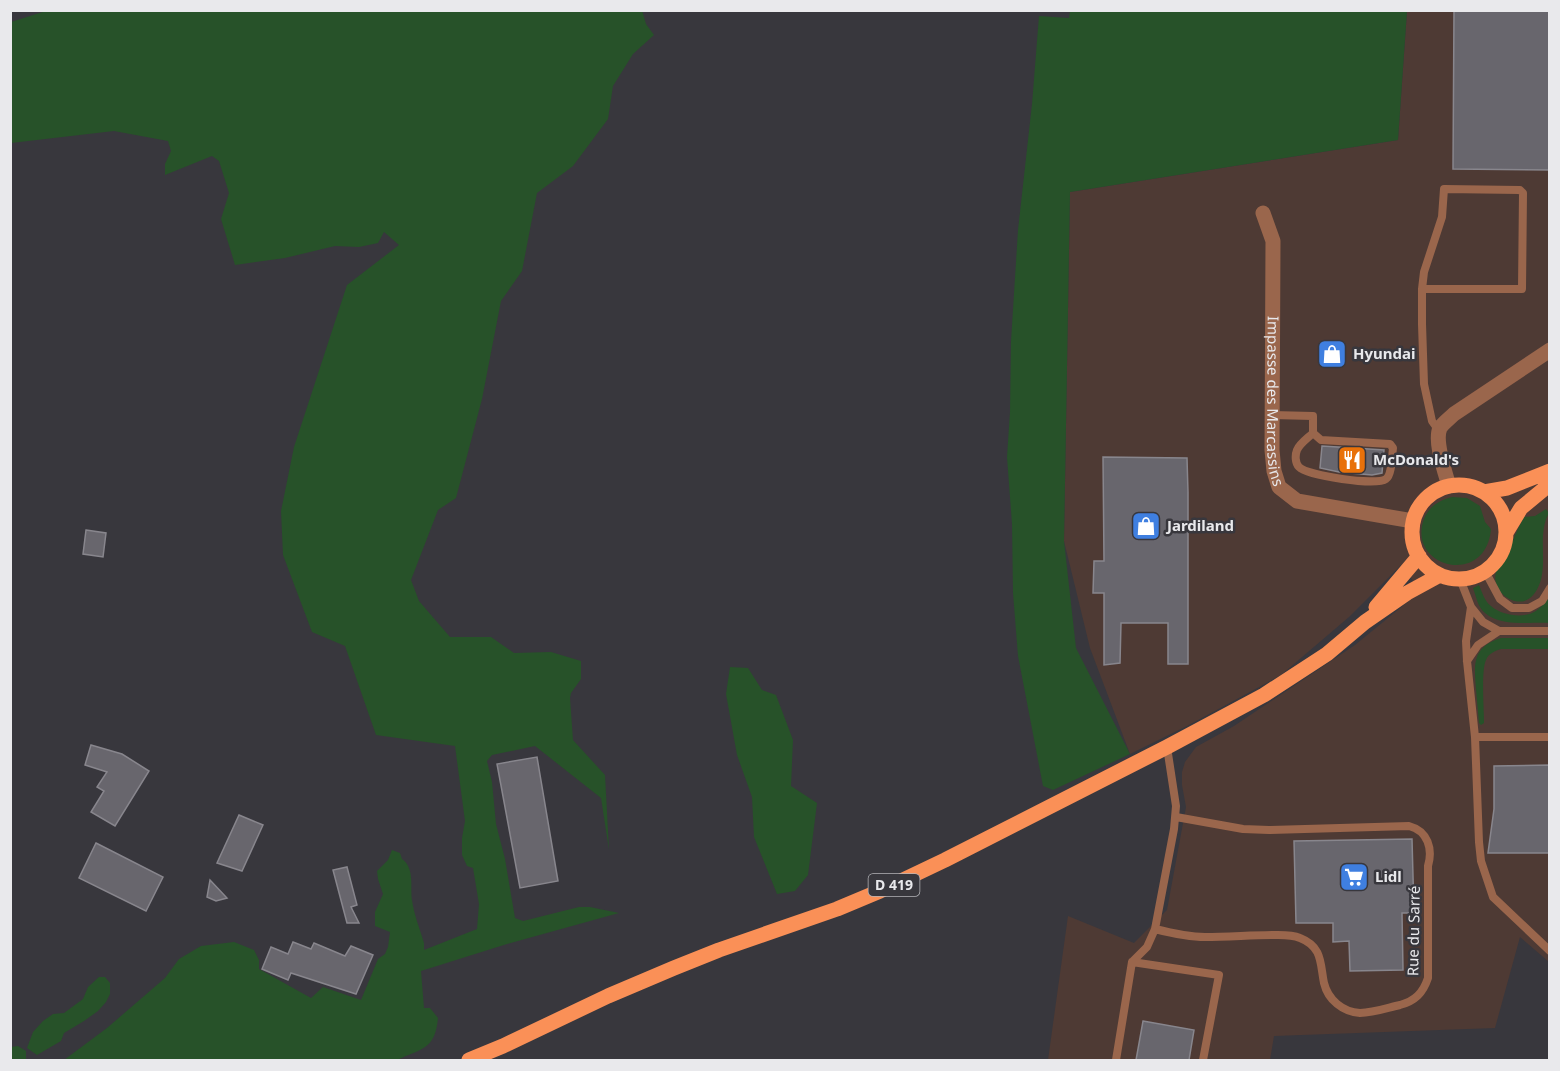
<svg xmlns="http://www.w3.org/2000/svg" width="1560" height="1071" font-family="'Noto Sans',sans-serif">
	<rect width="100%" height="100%" fill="#38373d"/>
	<path fill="#4e3a34" d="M 1407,11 L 1549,11 L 1549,962 L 1520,937 L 1495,1028 L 1274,1036 L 1270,1060 L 1048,1060 L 1068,916 L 1134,943 L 1167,910 L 1186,807 L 1182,785 L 1182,772 L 1185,762 L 1196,747 L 1234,726 L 1355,645 L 1421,591 L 1401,565 L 1349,617 L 1281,675 L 1187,726 L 1130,754 L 1090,648 L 1064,541 L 1070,192 L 1398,140 Z"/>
	<path fill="#275229" d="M 49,10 L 642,10 L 646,24 L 654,35 L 633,54 L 613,86 L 608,119 L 573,166 L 537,193 L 522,271 L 501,301 L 482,399 L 456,498 L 438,510 L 411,580 L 419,601 L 450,637 L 491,637 L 514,653 L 551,652 L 581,661 L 581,679 L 571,693 L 570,698 L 573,740 L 605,775 L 609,850 L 601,798 L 535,746 L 492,755 L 487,761 L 492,782 L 496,824 L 505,859 L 515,918 L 523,921 L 579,907 L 590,907 L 619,913 L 507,944 L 421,971 L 424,1008 L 430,1008 L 438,1018 C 435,1050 422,1048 397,1060 L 64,1060 L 107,1028 L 165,978 L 179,959 L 201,946 L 234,942 L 254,950 L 259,960 L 259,969 L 311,998 L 323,987 L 361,1000 L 378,959 L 385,954 L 388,947 L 390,932 L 375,926 L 375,912 L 383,894 L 378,879 L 377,871 L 388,860 L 392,850 L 400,853 L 402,859 C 415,868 410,887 412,900 C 414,915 420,929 424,943 L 424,950 L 477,929 L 479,904 L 473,868 L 467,866 L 462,855 L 462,838 L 465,821 L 455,746 L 376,735 L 345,646 L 312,632 L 283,555 L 281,511 L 294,447 L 347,285 L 399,245 L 384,232 L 378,243 L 359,247 L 335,246 L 285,258 L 235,265 L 221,219 L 229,193 L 219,161 L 212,156 L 165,175 L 165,164 L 171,151 L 168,141 L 114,131 L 11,143 L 11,22 Z
		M 1070,11 L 1407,11 L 1398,140 L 1070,192 L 1064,541 L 1076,648 L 1130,754 L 1053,790 L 1043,786 L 1018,656 L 1013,593 L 1012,524 L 1007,457 L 1010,412 L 1011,341 L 1018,230 L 1032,104 L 1039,16 L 1069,18 Z
		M 1452,497 L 1467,498 L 1480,506 L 1485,522 L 1491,529 C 1486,588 1406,567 1424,519 C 1429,506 1440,500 1452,497 Z
		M 1546,509 L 1549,513 C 1535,537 1552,571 1534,594 C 1520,613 1490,593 1496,572 C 1499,564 1504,558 1508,551 C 1513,540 1518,528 1524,517 L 1535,516 Z
		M 1479,585 C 1482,592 1485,602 1491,606 C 1501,615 1521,618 1532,613 C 1539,610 1546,602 1549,597 L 1549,623 C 1530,622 1501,627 1485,613 C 1478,608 1476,596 1473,588 Z
		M 1501,638 L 1549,638 L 1549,649 L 1501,649 C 1495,651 1489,653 1486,660 C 1481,670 1484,709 1484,723 L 1481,725 L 1479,723 C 1478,712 1477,700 1476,689 C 1474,664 1472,647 1501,638 Z
		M 730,667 L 748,668 L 762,690 L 776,695 L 793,740 L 791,786 L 817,803 L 808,875 L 795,891 L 777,894 L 754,837 L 752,797 L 737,755 L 726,694 Z
		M 99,977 L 105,977 L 110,983 L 110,994 L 106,1002 L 98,1011 L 84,1021 L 64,1033 L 61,1041 L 37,1055 L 27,1048 L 33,1032 L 43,1021 L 53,1014 L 64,1013 L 83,999 L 88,987 Z
		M 18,1046 L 26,1051 L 26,1060 L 11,1060 L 11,1047 Z"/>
	<path fill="#68666d" stroke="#88868d" stroke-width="1.5" d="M 1454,10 L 1550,10 L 1550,170 L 1453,169 Z
		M 1322,446 L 1384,450 L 1382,473 L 1372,475 L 1339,472 L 1320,468 Z
		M 1103,457 L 1187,458 L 1188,492 L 1188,664 L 1168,664 L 1168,623 L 1121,623 L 1120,663 L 1104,665 L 1104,593 L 1093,593 L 1094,561 L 1104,561 Z
		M 86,530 L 106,533 L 103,557 L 83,554 Z
		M 91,745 L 122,754 L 149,771 L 115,826 L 91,812 L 104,791 L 97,787 L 107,772 L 85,765 Z
		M 537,757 L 558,881 L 520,888 L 497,764 Z
		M 1550,765 L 1550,853 L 1488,853 L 1494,809 L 1494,766 Z
		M 239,815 L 263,825 L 242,871 L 217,863 Z
		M 1412,839 L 1414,913 L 1402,913 L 1403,970 L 1350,971 L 1349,941 L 1333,942 L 1333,923 L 1296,923 L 1294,841 Z
		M 96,843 L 163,877 L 146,911 L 79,878 Z
		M 347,867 L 357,905 L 351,907 L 359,923 L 347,923 L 333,870 Z
		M 210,880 L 227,898 L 216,901 L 207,897 Z
		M 293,942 L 311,949 L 314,943 L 345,956 L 351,946 L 373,955 L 356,994 L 291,973 L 288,980 L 262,969 L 271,947 L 288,954 Z
		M 1143,1021 L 1194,1030 L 1189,1060 L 1136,1060 Z"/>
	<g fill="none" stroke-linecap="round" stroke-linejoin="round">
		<path stroke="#9a664c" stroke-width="8" d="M 1422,289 L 1522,289 L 1523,193 L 1520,190 L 1444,189 L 1442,217 L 1424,272 L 1422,289 L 1422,324 L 1424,384 L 1432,421 L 1439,431
			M 1272,415 L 1313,416 L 1313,433 L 1321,440 L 1390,444 L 1393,448 C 1392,455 1392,475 1386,479 C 1376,486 1308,476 1299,467 C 1295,463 1295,455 1297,450 C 1300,443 1308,438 1313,433
			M 1485,571 L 1500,599 L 1512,608 L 1529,608 L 1542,601 L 1550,588
			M 1460,579 L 1471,607 L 1466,641 L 1467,661 L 1475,737 L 1479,842 L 1481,861 L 1493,897 L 1550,951
			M 1471,607 L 1483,622 L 1499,631 L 1550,631
			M 1467,661 L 1478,645 L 1499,631
			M 1475,737 L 1550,737
			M 1155,929 C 1171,933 1188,937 1205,937 C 1229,937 1253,935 1278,935 C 1285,935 1293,935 1300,938 C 1323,947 1320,964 1324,983 C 1328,1000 1343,1012 1360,1013 C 1373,1013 1387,1008 1400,1005 C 1415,1001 1423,993 1428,978 L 1428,866 C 1433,849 1428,831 1409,826 L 1269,830 L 1243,829 L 1176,817
			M 1132,962 L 1219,975 L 1203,1060
			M 1116,1060 L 1132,962 L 1147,947 L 1155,929 L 1174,829 L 1176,806 L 1167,747"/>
		<g stroke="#9a664c" stroke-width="15">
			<path id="s1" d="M 1263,213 L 1273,241 L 1272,450 L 1274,471 L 1279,487 L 1297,501 L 1413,521"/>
			<path d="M 1449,486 C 1445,472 1434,441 1440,428 C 1443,423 1450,418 1454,414 L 1550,350"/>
		</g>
		<path stroke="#fa9057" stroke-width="15" d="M1412 532a47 47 0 1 1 94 0a47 47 0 1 1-94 0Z
			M 1484,492 L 1507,488 L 1550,471
			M 1506,533 L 1521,508 L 1550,484
			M 1376,607 L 1419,556
			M 469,1060 L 503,1046 L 608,996 L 674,968 L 719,950 L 837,909 L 880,891 L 945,860 L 1167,747 L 1264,695 L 1327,654 L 1365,622 L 1407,593 L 1440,575"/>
	</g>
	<defs>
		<g id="shop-square" transform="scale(1.5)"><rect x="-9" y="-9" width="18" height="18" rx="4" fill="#3f7fe0" stroke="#38373d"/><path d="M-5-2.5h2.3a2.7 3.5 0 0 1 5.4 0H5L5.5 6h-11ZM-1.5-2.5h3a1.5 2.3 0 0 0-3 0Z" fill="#fff"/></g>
		<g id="restaurant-square" transform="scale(1.5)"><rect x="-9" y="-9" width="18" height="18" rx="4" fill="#e8710a" stroke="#38373d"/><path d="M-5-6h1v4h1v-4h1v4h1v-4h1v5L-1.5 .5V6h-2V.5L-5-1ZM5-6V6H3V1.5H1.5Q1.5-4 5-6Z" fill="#fff"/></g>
		<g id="supermarket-square" transform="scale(1.5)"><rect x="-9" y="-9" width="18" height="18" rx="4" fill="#3f7fe0" stroke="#38373d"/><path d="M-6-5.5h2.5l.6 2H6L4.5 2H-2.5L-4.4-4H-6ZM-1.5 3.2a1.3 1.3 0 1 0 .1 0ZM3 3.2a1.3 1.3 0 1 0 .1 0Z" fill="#fff"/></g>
	</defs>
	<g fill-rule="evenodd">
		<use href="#shop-square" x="1332" y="354"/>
		<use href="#restaurant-square" x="1352" y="460"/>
		<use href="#shop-square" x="1146" y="526"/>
		<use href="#supermarket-square" x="1354" y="877"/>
	</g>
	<g text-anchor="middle" stroke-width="5" stroke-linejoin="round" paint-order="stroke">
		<rect fill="#38373d" stroke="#b4b4b8" stroke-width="1.5" x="868.5" y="874" width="51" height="22" rx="4.5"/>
		<g font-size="14" font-weight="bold" fill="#e9e9ec">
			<text x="894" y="890">D 419</text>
		</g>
		<g font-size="15" font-weight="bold" fill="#e9e9ec" stroke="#38373d" text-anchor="start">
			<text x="1353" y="359">Hyundai</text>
			<text x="1373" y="465">McDonald's</text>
			<text x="1167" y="531">Jardiland</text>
			<text x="1375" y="882">Lidl</text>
		</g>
		<g font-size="15" fill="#e9e9ec" stroke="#38373d">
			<text dy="5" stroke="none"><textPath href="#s1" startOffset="190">Impasse des Marcassins</textPath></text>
			<text transform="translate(1414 931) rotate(-89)" y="5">Rue du Sarré</text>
		</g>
	</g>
	<rect width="1560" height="1071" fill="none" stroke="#e9e9ec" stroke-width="24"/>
</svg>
